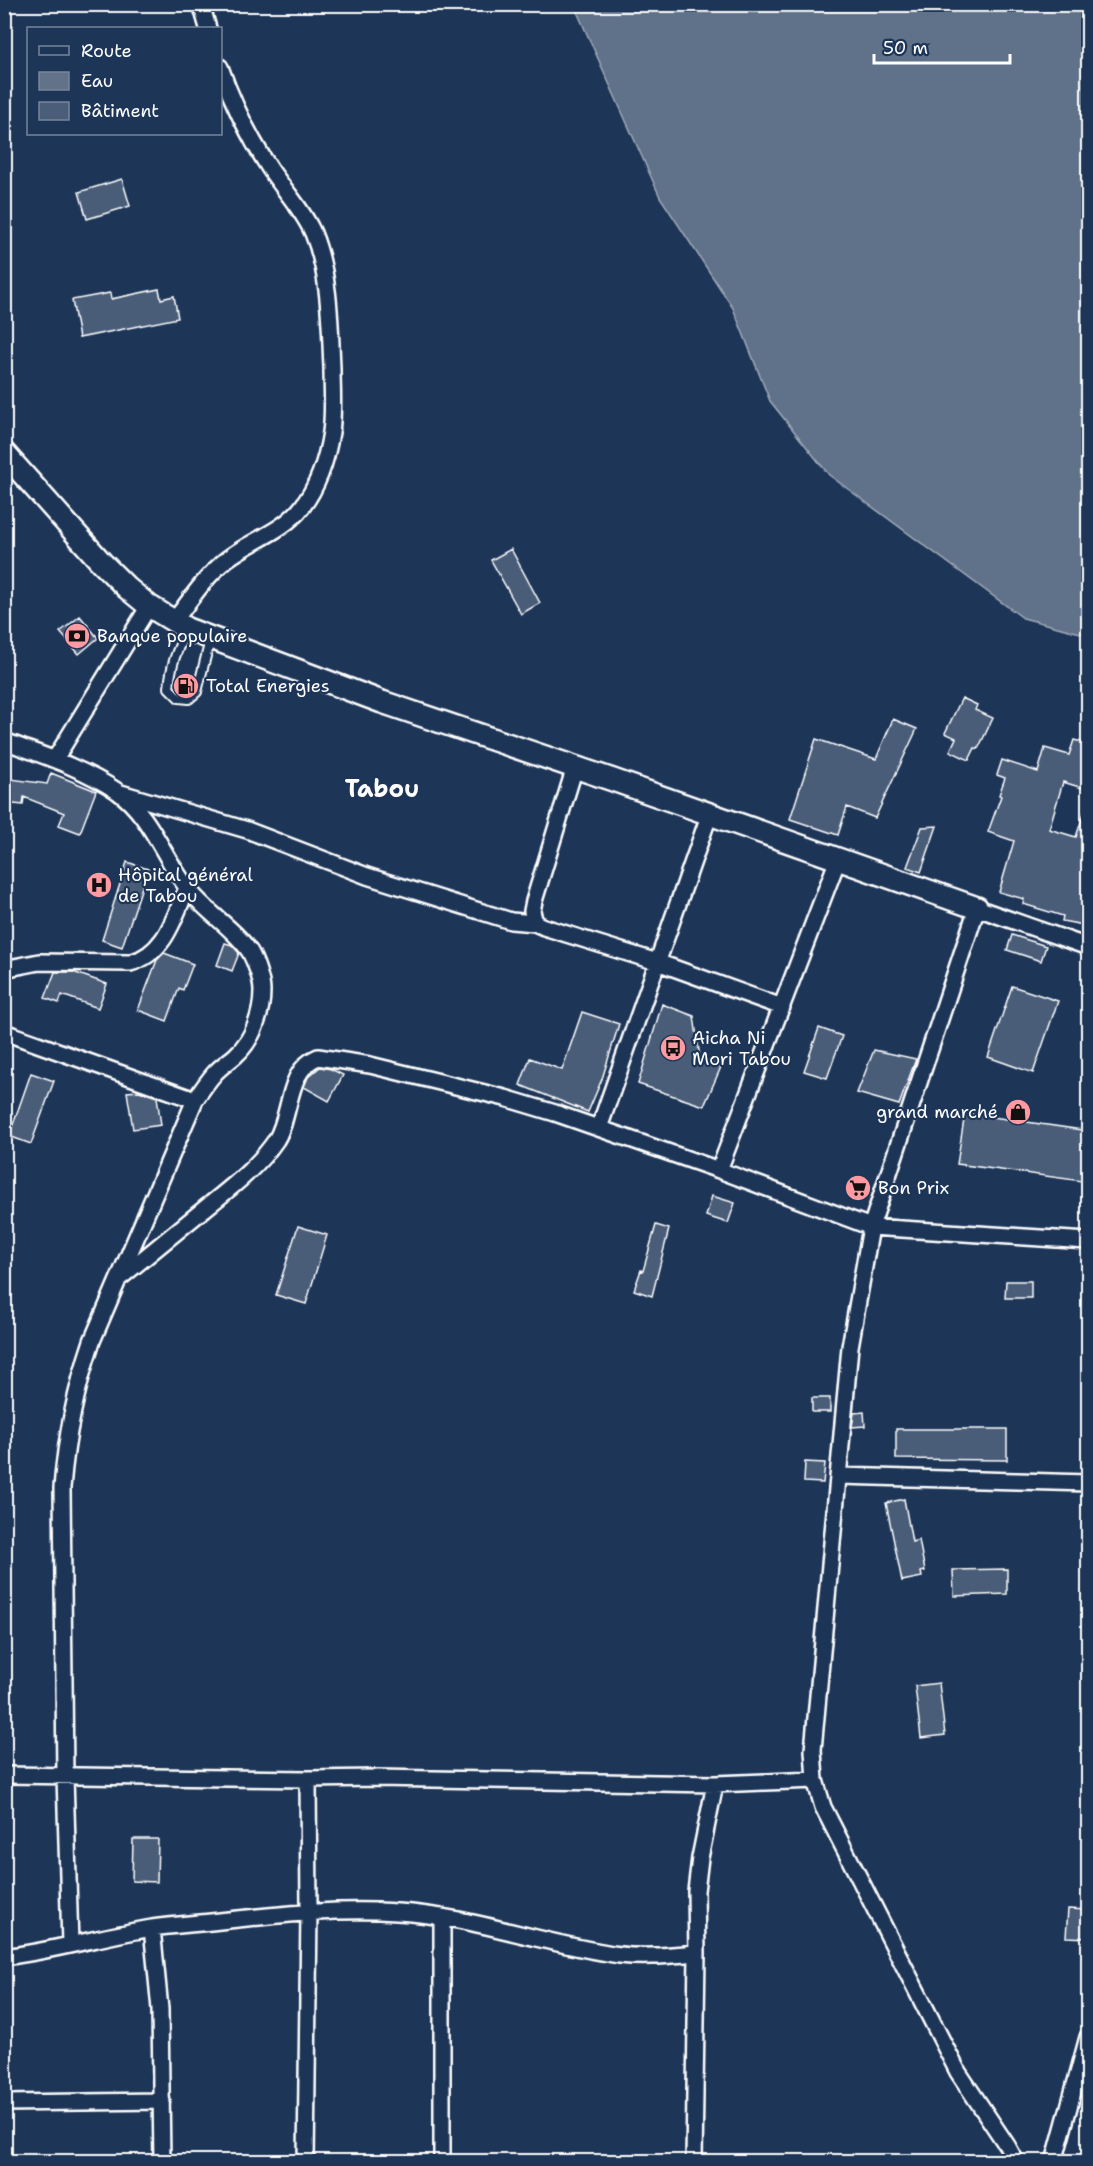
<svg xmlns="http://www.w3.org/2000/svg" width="1093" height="2166" font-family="'Shantell Sans',sans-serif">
	<rect width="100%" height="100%" fill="#1d3557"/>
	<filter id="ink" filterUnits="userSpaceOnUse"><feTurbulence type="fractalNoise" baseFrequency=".0167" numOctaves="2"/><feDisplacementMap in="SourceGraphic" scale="12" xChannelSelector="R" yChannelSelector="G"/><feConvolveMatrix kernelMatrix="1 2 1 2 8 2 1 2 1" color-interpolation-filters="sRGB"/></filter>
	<g filter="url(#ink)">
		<path fill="#617289" stroke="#a0aab8" stroke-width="1.5" d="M 574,5 L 1088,5 L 1088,635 L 1023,618 L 829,475 L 770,401 L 733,308 L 660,197 Z"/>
		<path fill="#4a5d79" stroke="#fff" stroke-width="1.5" d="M 122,179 L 130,206 L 87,219 L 79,192 Z
			M 159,289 L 161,299 L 174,296 L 178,318 L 79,338 L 72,300 L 110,293 L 111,299 Z
			M 511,549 L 540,603 L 521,614 L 491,560 Z
			M 80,616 L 98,638 L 79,654 L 60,632 Z
			M 962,698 L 977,705 L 975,710 L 993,718 L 978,749 L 975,748 L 969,760 L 950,751 L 956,738 L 945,733 Z
			M 893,719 L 917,729 L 875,818 L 847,807 L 838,835 L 790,819 L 816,739 L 876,759 Z
			M 1074,740 L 1089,744 L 1089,790 L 1063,782 L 1049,829 L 1076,837 L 1086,807 L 1089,808 L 1089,926 L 1062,921 L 1063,916 L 1023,904 L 1024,899 L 999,892 L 1014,841 L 988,832 L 1001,796 L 999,795 L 1005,778 L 997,775 L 1002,760 L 1038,772 L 1045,748 L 1069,755 Z
			M 51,773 L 96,791 L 80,833 L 59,825 L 64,813 L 24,797 L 23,805 L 4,803 L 4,778 L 47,784 Z
			M 937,826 L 921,872 L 907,867 L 922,827 Z
			M 127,862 L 148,869 L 122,947 L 102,940 Z
			M 1012,935 L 1046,946 L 1041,961 L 1007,950 Z
			M 225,943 L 232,945 L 239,953 L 232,971 L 217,965 Z
			M 164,953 L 193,964 L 183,990 L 179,988 L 167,1021 L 138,1010 L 157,960 Z
			M 55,972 L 73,972 L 107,984 L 98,1008 L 62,995 L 59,1003 L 45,998 Z
			M 1012,986 L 1058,1001 L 1033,1073 L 988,1057 Z
			M 662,1004 L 694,1016 L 700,1058 L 721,1067 L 704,1106 L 638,1084 Z
			M 582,1012 L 619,1024 L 602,1079 L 588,1112 L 520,1085 L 530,1058 L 562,1070 Z
			M 819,1028 L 842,1036 L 827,1078 L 804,1071 Z
			M 874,1050 L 916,1059 L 899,1105 L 857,1093 Z
			M 320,1067 L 331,1069 L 343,1075 L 329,1101 L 304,1087 L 308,1077 Z
			M 31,1073 L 54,1081 L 31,1144 L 9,1136 Z
			M 139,1091 L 157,1097 L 161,1125 L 133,1129 L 127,1092 Z
			M 965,1113 L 1089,1131 L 1089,1182 L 957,1164 Z
			M 712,1196 L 735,1203 L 728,1223 L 706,1216 Z
			M 656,1225 L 669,1229 L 652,1296 L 634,1290 L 641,1270 L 643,1271 Z
			M 298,1226 L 327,1235 L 306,1304 L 276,1295 Z
			M 1006,1281 L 1031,1281 L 1031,1298 L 1005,1298 Z
			M 812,1398 L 830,1398 L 830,1412 L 812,1412 Z
			M 864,1412 L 865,1426 L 852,1427 L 854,1413 Z
			M 896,1429 L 1007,1429 L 1007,1460 L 896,1459 Z
			M 805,1462 L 825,1463 L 823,1483 L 804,1482 Z
			M 904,1499 L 912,1542 L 919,1540 L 925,1571 L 921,1572 L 922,1577 L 902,1581 L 886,1503 Z
			M 1007,1569 L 1007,1594 L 954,1596 L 953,1570 Z
			M 939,1683 L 945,1735 L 921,1738 L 915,1686 Z
			M 133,1839 L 158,1839 L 157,1882 L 132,1881 Z
			M 1068,1909 L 1089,1910 L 1089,1938 L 1066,1937 Z"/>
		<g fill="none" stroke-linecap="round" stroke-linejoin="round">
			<g stroke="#fff" stroke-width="12">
				<path id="lane" d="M 187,630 C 176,651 171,665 169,688 L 179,698 L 189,699 L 197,692 L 210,640"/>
			</g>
			<g stroke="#fff" stroke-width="20">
				<path id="street" d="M 201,4 L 208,28
					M 174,621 C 190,600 206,576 227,559 C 250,541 284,531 302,507 C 318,486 327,458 331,432 C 334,411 332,389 332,368 C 330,324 330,275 313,233 C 303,210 284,190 270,169 C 250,138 232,102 220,67
					M 4,741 C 42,755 83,768 117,791 C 152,816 163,858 189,890 C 207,913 234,928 250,952 C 255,961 262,980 262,991 C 262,1014 253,1040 235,1056 C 228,1062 220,1067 214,1074 C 207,1082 201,1091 195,1100 L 92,1341 C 76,1388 66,1438 62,1488 L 65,1776 L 70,1944
					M 55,759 L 149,606
					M 575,767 L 534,901 L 532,911 L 535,923 L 544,927 L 657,962 L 782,1007
					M 121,793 L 247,830 L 367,876 L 511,921 L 535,923
					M 4,969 L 39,962 L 130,963 C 165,954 174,918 187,888
					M 4,1032 L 195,1100
					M 599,1128 L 710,813
					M 719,1170 L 838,859
					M 121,1277 C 148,1255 176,1232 203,1210 C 229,1189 257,1168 276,1140 C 292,1115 286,1070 318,1057 L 370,1065 L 505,1098 L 555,1113 L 719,1170 L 871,1227 L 1088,1241
					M 839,1476 L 1088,1483
					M 4,1775 L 308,1779 L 376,1778 L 715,1784 L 815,1780
					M 152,1928 L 160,2009 L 162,2162
					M 4,1957 C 54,1951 102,1936 152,1928 C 177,1925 203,1923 229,1920 C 285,1914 340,1908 397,1912 C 472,1916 545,1945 620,1955 C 645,1958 671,1955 697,1953
					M 4,2103 L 162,2101
					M 306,2162 L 309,1911 L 308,1779
					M 442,2162 L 442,1917
					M 694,2162 L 697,1953 L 696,1891 L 700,1858 L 715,1784
					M 1016,2162 L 1008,2147 L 958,2072 L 823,1807 L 815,1780 L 813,1750 L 850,1347 L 871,1227 L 977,908 L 1088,947
					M 1054,2162 L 1088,2037"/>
			</g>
			<g stroke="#fff" stroke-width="26">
				<path id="secondary" d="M 4,453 L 102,563 L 127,588 L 149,606 L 187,629 L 382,702 L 613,780 L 977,908"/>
			</g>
			<use href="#lane" stroke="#1d3557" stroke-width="8"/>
			<use href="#street" stroke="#1d3557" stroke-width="15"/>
			<use href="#secondary" stroke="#1d3557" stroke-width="21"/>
		</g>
	</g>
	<defs>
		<g id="bank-disc" transform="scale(1.35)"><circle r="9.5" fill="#ff9aa2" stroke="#1d3557"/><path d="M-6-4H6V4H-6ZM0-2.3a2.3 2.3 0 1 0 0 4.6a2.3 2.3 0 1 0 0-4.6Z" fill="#111"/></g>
		<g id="fuel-disc" transform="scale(1.35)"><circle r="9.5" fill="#ff9aa2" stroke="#1d3557"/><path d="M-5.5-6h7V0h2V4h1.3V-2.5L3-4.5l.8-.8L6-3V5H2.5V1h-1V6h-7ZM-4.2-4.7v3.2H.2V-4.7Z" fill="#111"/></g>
		<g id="hospital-disc" transform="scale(1.35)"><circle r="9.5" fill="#ff9aa2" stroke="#1d3557"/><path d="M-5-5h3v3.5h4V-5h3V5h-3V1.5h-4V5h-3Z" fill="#111"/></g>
		<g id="bus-disc" transform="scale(1.35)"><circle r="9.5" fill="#ff9aa2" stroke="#1d3557"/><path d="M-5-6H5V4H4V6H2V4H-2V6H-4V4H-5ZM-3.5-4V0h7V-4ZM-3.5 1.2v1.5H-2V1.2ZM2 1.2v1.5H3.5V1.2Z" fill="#111"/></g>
		<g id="shop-disc" transform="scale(1.35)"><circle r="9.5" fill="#ff9aa2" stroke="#1d3557"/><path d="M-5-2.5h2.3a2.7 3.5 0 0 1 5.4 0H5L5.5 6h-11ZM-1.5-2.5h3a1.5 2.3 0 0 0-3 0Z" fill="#111"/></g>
		<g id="supermarket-disc" transform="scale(1.35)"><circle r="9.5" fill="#ff9aa2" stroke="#1d3557"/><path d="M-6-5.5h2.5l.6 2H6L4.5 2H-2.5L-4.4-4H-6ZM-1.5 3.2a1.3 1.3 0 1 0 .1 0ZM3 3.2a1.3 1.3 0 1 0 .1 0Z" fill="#111"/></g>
	</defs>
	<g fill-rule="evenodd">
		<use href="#bank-disc" x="77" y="636"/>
		<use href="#fuel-disc" x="186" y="686"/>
		<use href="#hospital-disc" x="99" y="885"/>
		<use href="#bus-disc" x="673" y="1048"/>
		<use href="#shop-disc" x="1018" y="1112"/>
		<use href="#supermarket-disc" x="858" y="1188"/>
	</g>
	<g text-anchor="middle" stroke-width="4.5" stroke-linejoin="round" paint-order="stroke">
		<g font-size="18" fill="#fff" stroke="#1d3557" text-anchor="start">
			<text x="97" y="642">Banque populaire</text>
			<text x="206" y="692">Total Energies</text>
			<text x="118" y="881">Hôpital général<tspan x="118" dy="21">de Tabou</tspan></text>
			<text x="692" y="1044">Aicha Ni<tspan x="692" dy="21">Mori Tabou</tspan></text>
			<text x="998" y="1118" text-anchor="end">grand marché</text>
			<text x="878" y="1194">Bon Prix</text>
		</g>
		<g font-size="24" font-weight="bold" fill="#fff" stroke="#1d3557">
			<text x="382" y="797">Tabou</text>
		</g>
	</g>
	<rect width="1093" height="2166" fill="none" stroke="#1d3557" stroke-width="24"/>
	<rect x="12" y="12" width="1069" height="2142" fill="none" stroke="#fff" stroke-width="2" filter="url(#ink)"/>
	<rect x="27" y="27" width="195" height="108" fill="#1d3557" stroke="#77869a" stroke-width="1.5"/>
	<rect x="39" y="46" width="30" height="9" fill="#1d3557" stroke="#77869a" stroke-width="1.5"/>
	<text x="81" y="57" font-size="18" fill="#ffffff">Route</text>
	<rect x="39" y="72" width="30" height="18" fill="#617289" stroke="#77869a" stroke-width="1.5"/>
	<text x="81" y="87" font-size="18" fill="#ffffff">Eau</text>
	<rect x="39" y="102" width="30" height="18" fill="#4a5d79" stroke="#77869a" stroke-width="1.5"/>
	<text x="81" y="117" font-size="18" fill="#ffffff">Bâtiment</text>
	<path d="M874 54v9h136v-9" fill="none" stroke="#ffffff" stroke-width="3"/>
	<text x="883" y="54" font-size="18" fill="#ffffff" stroke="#1d3557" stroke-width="4.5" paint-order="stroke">50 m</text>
</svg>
